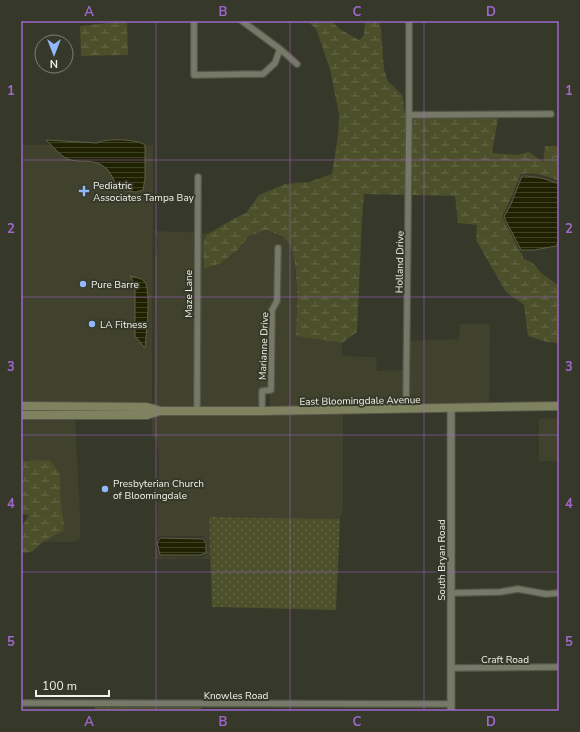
<svg xmlns="http://www.w3.org/2000/svg" width="580" height="732" font-family="'Nunito Sans',sans-serif">
	<defs>
		<pattern id="grass-dots" width="8" height="8" patternUnits="userSpaceOnUse"><rect width="8" height="8" fill="#4b4f2a"/><path d="M2 2h.1M6 6h.1" fill="none" stroke="#656949" stroke-width="1.8" stroke-linecap="round"/></pattern>
		<pattern id="forest-crowns" width="20" height="18" patternUnits="userSpaceOnUse"><rect width="20" height="18" fill="#4b4f2a"/><path d="M2 6a3 3 0 1 1 6 0M12 15a3 3 0 1 1 6 0" fill="none" stroke="#656949"/></pattern>
		<pattern id="wetland-marsh" width="20" height="14" patternUnits="userSpaceOnUse"><rect width="20" height="14" fill="#4b4f2a"/><path d="M1 5h8M5 5V1M11 12h8M15 12V8" fill="none" stroke="#656949"/></pattern>
		<pattern id="water-rules" width="6" height="5" patternUnits="userSpaceOnUse"><rect width="6" height="5" fill="#1f2100"/><path d="M0 2.5h6" fill="none" stroke="#404225"/></pattern>
	</defs>
	<rect width="100%" height="100%" fill="#363829"/>
	<path fill="#40422d" d="M 21,145 L 153,145 L 152,402 L 21,402 Z
		M 266,230 L 287,240 L 294,254 L 296,280 L 296,335 L 342,343 L 342,356 L 376,357 L 377,371 L 404,370 L 404,406 L 344,404 L 343,406 L 264,408 L 264,406 L 270,406 L 270,393 L 273,390 L 274,311 L 279,301 L 281,246 L 276,245 L 274,300 L 268,388 L 262,388 L 259,391 L 259,406 L 199,408 L 195,388 L 194,408 L 163,408 L 152,404 L 154,402 L 155,256 L 157,255 L 158,241 L 155,231 L 210,233 L 206,235 L 203,245 L 204,268 L 218,264 L 238,251 L 249,236 Z
		M 460,324 L 490,324 L 489,405 L 409,406 L 409,341 L 459,339 Z
		M 343,412 L 343,509 L 340,519 L 209,517 L 210,559 L 156,559 L 156,548 L 160,557 L 201,558 L 207,555 L 208,543 L 203,536 L 161,536 L 157,539 L 159,455 L 156,439 L 152,436 L 152,418 L 75,419 L 80,514 L 80,540 L 72,542 L 43,542 L 58,534 L 64,523 L 61,506 L 60,473 L 50,460 L 21,461 L 21,418 L 161,414 Z
		M 559,418 L 559,461 L 539,461 L 539,419 Z"/>
	<path fill="url(#grass-dots)" d="M 209,517 L 340,519 L 336,610 L 212,607 Z"/>
	<path fill="url(#forest-crowns)" d="M 545,146 L 559,146 L 559,173 L 543,163 Z
		M 95,706 L 202,706 L 201,711 L 95,711 Z"/>
	<path fill="url(#wetland-marsh)" d="M 127,21 L 128,55 L 81,56 L 80,26 Z
		M 307,21 L 331,21 L 340,29 L 359,40 L 364,35 L 365,21 L 379,21 L 381,29 L 384,70 L 388,81 L 403,96 L 404,110 L 407,110 L 406,195 L 364,194 L 362,219 L 357,332 L 342,343 L 296,336 C 296,316 301,253 286,240 C 282,235 272,233 266,230 L 249,236 L 237,251 L 219,264 L 204,268 L 203,245 L 206,235 L 233,219 L 246,213 L 259,195 L 285,184 L 309,182 L 332,174 L 338,136 L 339,114 L 330,69 L 316,29 Z
		M 412,118 L 498,118 L 492,153 L 517,155 L 529,152 L 559,173 L 559,181 C 547,176 534,172 521,174 L 509,203 L 502,216 L 520,252 L 522,253 L 523,258 L 534,264 L 541,273 L 558,285 L 559,291 L 558,343 L 547,342 L 528,336 L 524,305 L 506,292 L 476,240 L 477,225 L 458,223 L 455,196 L 411,195 Z
		M 50,460 L 60,473 L 61,506 L 64,523 L 63,531 L 43,542 L 32,552 L 21,553 L 21,528 L 29,515 L 21,514 L 21,461 Z"/>
	<path fill="url(#water-rules)" stroke="#5e6046" d="M 46,140 L 97,143 C 106,138 137,139 145,145 L 145,178 L 143,190 L 136,192 L 120,190 C 115,184 113,176 107,169 C 94,157 82,164 68,159 C 59,155 53,146 46,140 Z
		M 522,176 C 535,176 547,179 559,184 L 559,241 L 556,246 L 534,250 L 521,250 L 504,217 L 511,204 Z
		M 130,276 C 134,277 141,278 144,281 C 152,289 146,336 145,348 L 135,336 L 135,284 Z
		M 161,538 L 203,539 L 206,543 L 206,553 L 200,555 L 160,555 L 157,542 Z"/>
	<g fill="none" stroke-linecap="round" stroke-linejoin="round">
		<g stroke="#55564a" stroke-width="8">
			<path id="minor" d="M 194,21 L 194,75 L 263,74 L 275,63 L 280,49
				M 242,21 L 280,49 L 297,64
				M 409,115 L 551,114
				M 406,409 L 409,115 L 409,21
				M 197,411 L 198,177
				M 262,411 L 262,391 L 271,390 L 272,310 L 277,301 L 278,248
				M 451,593 L 500,592 L 518,589 L 546,594 L 559,593
				M 451,668 L 559,667
				M 21,703 L 451,704"/>
		</g>
		<g stroke="#55564a" stroke-width="9">
			<path id="tertiary" d="M 451,408 L 451,711"/>
		</g>
		<g stroke="#55564a" stroke-width="10">
			<path id="secondary" d="M 21,406 L 147,407 L 161,411 L 262,411 L 559,406
				M 21,415 L 147,415 L 160,411"/>
		</g>
		<use href="#minor" stroke="#767868" stroke-width="5.5"/>
		<use href="#tertiary" stroke="#767868" stroke-width="7"/>
		<use href="#secondary" stroke="#7f825e" stroke-width="8"/>
	</g>
	<path fill="none" stroke="#9e67cc" stroke-width="1" stroke-opacity="0.55" d="M 156,21 L 156,711M 290,21 L 290,711M 424,21 L 424,711M 21,160 L 559,160M 21,297 L 559,297M 21,435 L 559,435M 21,572 L 559,572"/>
	<g fill="#93b7fd" stroke="#363829" stroke-width="1.5">
		<path d="M82 185h4v4h4v4h-4v4h-4v-4h-4v-4h4z"/>
		<circle cx="83" cy="284" r="4"/>
		<circle cx="92" cy="324" r="4"/>
		<circle cx="105" cy="489" r="4"/>
	</g>
	<g text-anchor="middle" stroke-width="4" stroke-linejoin="round" paint-order="stroke">
		<g font-size="10" fill="#f1f2e9" stroke="#363829" text-anchor="start">
			<text x="93" y="189">Pediatric<tspan x="93" dy="12">Associates Tampa Bay</tspan></text>
			<text x="91" y="288">Pure Barre</text>
			<text x="100" y="328">LA Fitness</text>
			<text x="113" y="487">Presbyterian Church<tspan x="113" dy="12">of Bloomingdale</tspan></text>
		</g>
		<g font-size="10" fill="#f1f2e9" stroke="#363829">
			<text transform="translate(399 262) rotate(-89)" y="4">Holland Drive</text>
			<text transform="translate(188 294) rotate(-90)" y="4">Maze Lane</text>
			<text transform="translate(263 346) rotate(-88)" y="4">Marianne Drive</text>
			<text transform="translate(360 400) rotate(-1)" y="4">East Bloomingdale Avenue</text>
			<text transform="translate(441 560) rotate(-90)" y="4">South Bryan Road</text>
			<text x="505" y="663">Craft Road</text>
			<text x="236" y="699">Knowles Road</text>
		</g>
	</g>
	<rect width="580" height="732" fill="none" stroke="#363829" stroke-width="44"/>
	<g transform="translate(54 54) rotate(180)"><circle r="19" fill="#363829" stroke="#818276"/>
	<path d="M0-3L7 15L0 10L-7 15Z" fill="#93b7fd"/>
	<text y="-6" font-size="11" font-weight="bold" text-anchor="middle" fill="#f1f2e9">N</text>
	</g>
	<path d="M36 690v6h73v-6" fill="none" stroke="#f1f2e9" stroke-width="2"/>
	<text x="42" y="690" font-size="12" fill="#f1f2e9" stroke="#363829" stroke-width="3" paint-order="stroke">100 m</text>
	<rect x="22" y="22" width="536" height="688" fill="none" stroke="#9e67cc" stroke-width="1.5"/>
	<g font-size="13" text-anchor="middle" font-weight="bold" fill="#9e67cc">
		<text x="89" y="16">A</text>
		<text x="223" y="16">B</text>
		<text x="357" y="16">C</text>
		<text x="491" y="16">D</text>
		<text x="11" y="95">1</text>
		<text x="569" y="95">1</text>
		<text x="11" y="233">2</text>
		<text x="569" y="233">2</text>
		<text x="11" y="371">3</text>
		<text x="569" y="371">3</text>
		<text x="11" y="508">4</text>
		<text x="569" y="508">4</text>
		<text x="11" y="646">5</text>
		<text x="569" y="646">5</text>
		<text x="89" y="726">A</text>
		<text x="223" y="726">B</text>
		<text x="357" y="726">C</text>
		<text x="491" y="726">D</text>
	</g>
</svg>
